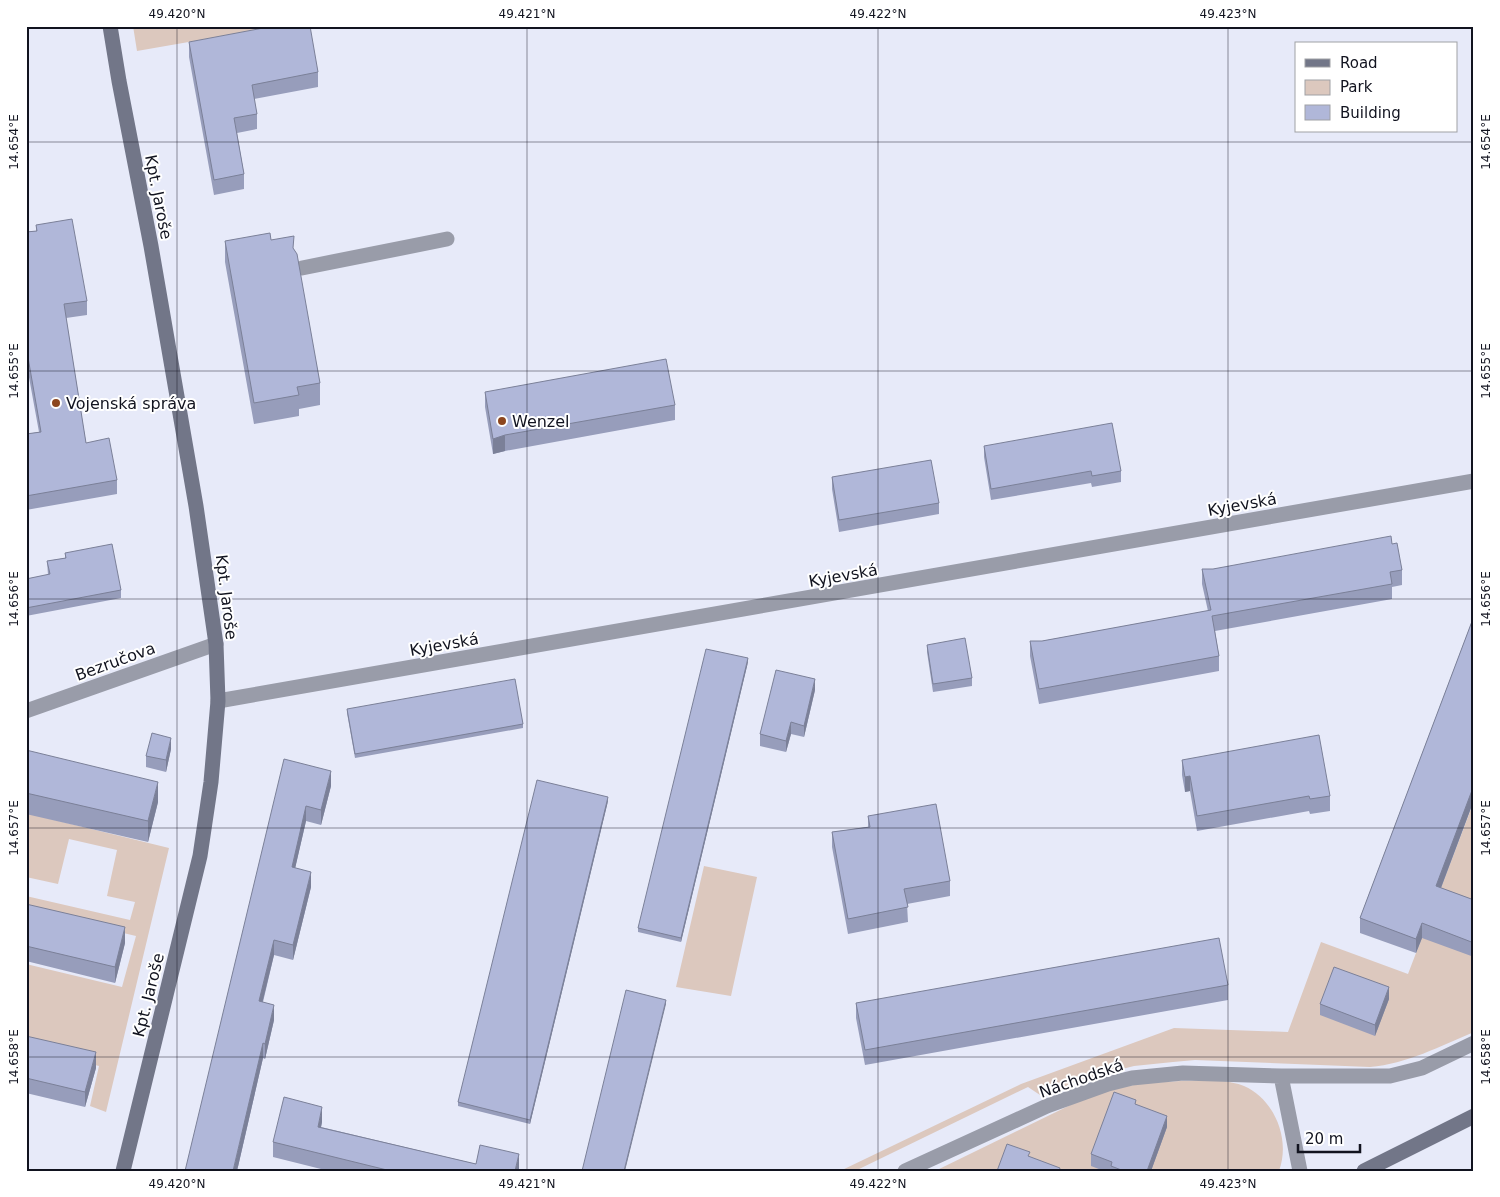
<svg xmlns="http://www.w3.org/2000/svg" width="1500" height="1197" font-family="'DejaVu Sans',sans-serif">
	<rect width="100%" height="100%" fill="#e7eaf9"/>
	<path fill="#dcc8be" d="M 133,26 L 280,26 L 137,51 Z
		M 1474,801 L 1474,1032 C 1440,1046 1407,1064 1370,1067 L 1195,1060 L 1173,1062 L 1134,1066 L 1079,1080 L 1043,1097 L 1028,1087 L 855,1171 L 840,1171 L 1021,1084 L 1174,1028 L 1288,1032 L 1321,942 L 1408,974 Z
		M 26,813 L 169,848 L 106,1112 L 90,1106 L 99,1066 L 26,1048 L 26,964 L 122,987 L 136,936 L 26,910 L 26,896 L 130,920 L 135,902 L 107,896 L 117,850 L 69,839 L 58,884 L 26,877 Z
		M 704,866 L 757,877 L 731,996 L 676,987 Z
		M 1221,1080 C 1228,1082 1237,1083 1244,1086 C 1274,1099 1291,1139 1279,1171 L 935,1171 L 1093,1094 C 1134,1081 1178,1081 1221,1080 Z"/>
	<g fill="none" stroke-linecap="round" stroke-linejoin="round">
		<path stroke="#999ca9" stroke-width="15" d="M 302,268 L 447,239
			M 218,701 L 1474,481
			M 26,711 L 216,644
			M 1281,1076 L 1300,1171
			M 905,1171 L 1047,1106 L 1108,1084 L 1132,1078 L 1183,1073 L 1281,1076 L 1390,1076 L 1422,1068 L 1474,1043"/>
		<path stroke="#727688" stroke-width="15" d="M 110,26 L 119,81 L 151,246 L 196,506 L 216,644 L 218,701 L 211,782 L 200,856 L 123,1171
			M 1364,1171 L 1474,1116"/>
	</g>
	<path fill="#979dbb" d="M 189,42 L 318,72 L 318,87 L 254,99 L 257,114 L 257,129 L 237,133 L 244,174 L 244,189 L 214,195 L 189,57 Z
		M 36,225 L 87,301 L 87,315 L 66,318 L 86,443 L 117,480 L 117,494 L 26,510 L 26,434 L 39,432 L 26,361 L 26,232 L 36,231 Z
		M 271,240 L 294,249 L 320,383 L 320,405 L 299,409 L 299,416 L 254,424 L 225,262 L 225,241 Z
		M 485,392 L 675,405 L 675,420 L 505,451 L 493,454 L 485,407 Z
		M 984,446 L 1121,471 L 1121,482 L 1092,487 L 1091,483 L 991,500 L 984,457 Z
		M 832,477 L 939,503 L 939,514 L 839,532 L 832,489 Z
		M 1392,544 L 1402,570 L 1402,585 L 1392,587 L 1392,599 L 1215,631 L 1219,656 L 1219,671 L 1039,704 L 1030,656 L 1030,641 L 1042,641 L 1208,611 L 1202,584 L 1202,569 L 1213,569 Z
		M 65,553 L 121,590 L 121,598 L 26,616 L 26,579 L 48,575 L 47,561 L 65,558 Z
		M 1474,616 L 1474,800 L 1441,888 L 1474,900 L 1474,957 L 1422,938 L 1416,953 L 1360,933 L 1360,918 Z
		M 927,645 L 972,678 L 972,686 L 933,692 L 927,652 Z
		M 748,662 L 681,942 L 638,932 L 638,928 Z
		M 815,690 L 804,737 L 791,734 L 786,752 L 760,746 L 760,734 Z
		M 347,709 L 523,724 L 523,728 L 355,758 L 347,713 Z
		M 171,749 L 166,772 L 146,767 L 146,756 Z
		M 26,750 L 158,802 L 148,842 L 26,814 Z
		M 284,759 L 331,786 L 321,825 L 306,821 L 295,868 L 311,887 L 293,960 L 274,955 L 263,1002 L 274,1020 L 265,1059 L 263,1058 L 237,1171 Z
		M 1182,760 L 1330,796 L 1330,811 L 1310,814 L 1309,811 L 1197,831 L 1190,791 L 1185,792 L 1182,775 Z
		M 608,801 L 530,1124 L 458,1106 L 458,1102 Z
		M 868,816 L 950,881 L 950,896 L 907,904 L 908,922 L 848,934 L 832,847 L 832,832 L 868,827 Z
		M 26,904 L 125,943 L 115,983 L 26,961 Z
		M 1228,985 L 1228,1000 L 865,1065 L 856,1018 L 856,1003 Z
		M 1389,999 L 1375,1036 L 1320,1015 L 1320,1004 Z
		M 26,1036 L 96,1068 L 85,1107 L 26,1093 Z
		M 1136,1104 L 1167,1127 L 1151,1171 L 1104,1171 L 1091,1166 L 1091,1154 Z
		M 322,1122 L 321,1127 L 476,1164 L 519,1169 L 519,1171 L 329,1171 L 273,1157 L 273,1142 Z"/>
	<path fill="#7b8098" d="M 505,435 L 505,451 L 493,454 L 493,439 Z
		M 748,658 L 748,662 L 681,942 L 681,938 Z
		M 815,679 L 815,690 L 804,737 L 804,726 Z
		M 791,722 L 791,734 L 786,752 L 786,741 Z
		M 171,738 L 171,749 L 166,772 L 166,760 Z
		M 331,771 L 331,786 L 321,825 L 321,810 Z
		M 1190,776 L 1190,791 L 1185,792 L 1185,777 Z
		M 158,782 L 158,802 L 148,842 L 148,821 Z
		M 1474,785 L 1474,800 L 1436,901 L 1436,886 Z
		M 608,797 L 608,801 L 530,1124 L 530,1120 Z
		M 306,806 L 306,821 L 292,882 L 292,867 Z
		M 311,872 L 311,887 L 293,960 L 293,945 Z
		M 1422,923 L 1422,938 L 1416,953 L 1416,939 Z
		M 125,927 L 125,943 L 115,983 L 115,967 Z
		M 274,940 L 274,955 L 259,1016 L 259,1001 Z
		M 1389,987 L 1389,999 L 1375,1036 L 1375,1025 Z
		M 666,1000 L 666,1004 L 625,1171 L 624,1171 Z
		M 274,1005 L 274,1020 L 265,1059 L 265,1044 Z
		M 263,1043 L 263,1058 L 237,1171 L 233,1171 Z
		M 96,1052 L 96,1068 L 85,1107 L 85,1092 Z
		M 322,1107 L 322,1122 L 318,1142 L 318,1127 Z
		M 1167,1116 L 1167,1127 L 1151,1171 L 1147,1171 Z
		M 519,1154 L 519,1171 L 515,1171 Z"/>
	<path fill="#b0b7d9" stroke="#7b8098" d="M 274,26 L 310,26 L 318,72 L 252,85 L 257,114 L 234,118 L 244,174 L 214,180 L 189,42 Z
		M 72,219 L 87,301 L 64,304 L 86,443 L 109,438 L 117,480 L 26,496 L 26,434 L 41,432 L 26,346 L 26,232 L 37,231 L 36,225 Z
		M 270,233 L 271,240 L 294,236 L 293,248 L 297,254 L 320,383 L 297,387 L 299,395 L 254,403 L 225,241 Z
		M 666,359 L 675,405 L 505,435 L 493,439 L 485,392 Z
		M 1112,423 L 1121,471 L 1092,476 L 1091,471 L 991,489 L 984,446 Z
		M 931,460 L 939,503 L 839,520 L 832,477 Z
		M 1391,536 L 1392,544 L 1397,543 L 1402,570 L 1390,572 L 1392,584 L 1212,616 L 1219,656 L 1039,689 L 1030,641 L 1042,641 L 1211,610 L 1202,569 L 1213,569 Z
		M 112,544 L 121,590 L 26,608 L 26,579 L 50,574 L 47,561 L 66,558 L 65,553 Z
		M 1474,616 L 1474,785 L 1436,886 L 1474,900 L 1474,943 L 1422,923 L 1416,939 L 1360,918 Z
		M 965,638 L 972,678 L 933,684 L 927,645 Z
		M 706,649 L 748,658 L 681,938 L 638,928 Z
		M 776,670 L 815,679 L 804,726 L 791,722 L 786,741 L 760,734 Z
		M 515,679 L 523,724 L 355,754 L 347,709 Z
		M 152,733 L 171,738 L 166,760 L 146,756 Z
		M 1319,735 L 1330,796 L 1310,799 L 1309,796 L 1197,816 L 1190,776 L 1185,777 L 1182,760 Z
		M 26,750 L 158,782 L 148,821 L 26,793 Z
		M 284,759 L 331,771 L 321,810 L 306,806 L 292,867 L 311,872 L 293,945 L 274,940 L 259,1001 L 274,1005 L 265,1044 L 263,1043 L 233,1171 L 185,1171 Z
		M 537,780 L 608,797 L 530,1120 L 458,1102 Z
		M 936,804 L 950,881 L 904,889 L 908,907 L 848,919 L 832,832 L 870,827 L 868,816 Z
		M 26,904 L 125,927 L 115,967 L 26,946 Z
		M 1219,938 L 1228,985 L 865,1050 L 856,1003 Z
		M 1334,967 L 1389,987 L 1375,1025 L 1320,1004 Z
		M 626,990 L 666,1000 L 624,1171 L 582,1171 Z
		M 26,1036 L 96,1052 L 85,1092 L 26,1078 Z
		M 1114,1092 L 1136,1100 L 1135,1104 L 1167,1116 L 1147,1171 L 1124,1171 L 1111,1166 L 1112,1162 L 1091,1154 Z
		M 284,1097 L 322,1107 L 318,1127 L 476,1164 L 480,1145 L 519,1154 L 515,1171 L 391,1171 L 273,1142 Z
		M 1007,1144 L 1030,1152 L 1028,1156 L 1060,1168 L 1059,1171 L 997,1171 Z"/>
	<path fill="none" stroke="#11131f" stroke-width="1" stroke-opacity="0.45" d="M 177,26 L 177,1171M 527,26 L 527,1171M 878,26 L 878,1171M 1228,26 L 1228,1171M 26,142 L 1474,142M 26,371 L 1474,371M 26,599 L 1474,599M 26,828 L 1474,828M 26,1057 L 1474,1057"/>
	<g fill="#8c461e" stroke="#fff" stroke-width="2">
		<circle cx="56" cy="403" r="5"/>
		<circle cx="502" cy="421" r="5"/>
	</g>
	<g text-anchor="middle" stroke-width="4" stroke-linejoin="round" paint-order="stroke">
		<g font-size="16" fill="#11131f" stroke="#fff">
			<text transform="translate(159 197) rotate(79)" y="6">Kpt. Jaroše</text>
			<text transform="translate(1242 504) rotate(-10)" y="6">Kyjevská</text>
			<text transform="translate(843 575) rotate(-10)" y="6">Kyjevská</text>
			<text transform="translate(227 597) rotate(83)" y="6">Kpt. Jaroše</text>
			<text transform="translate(444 644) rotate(-10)" y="6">Kyjevská</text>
			<text transform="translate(115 661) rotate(-20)" y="6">Bezručova</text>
			<text transform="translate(148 995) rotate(-76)" y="6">Kpt. Jaroše</text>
			<text transform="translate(1081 1078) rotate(-19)" y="6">Náchodská</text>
		</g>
		<g font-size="16" fill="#11131f" stroke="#fff" text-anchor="start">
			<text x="66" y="409">Vojenská správa</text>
			<text x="512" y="427">Wenzel</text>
		</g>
	</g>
	<rect width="1500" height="1197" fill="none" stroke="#ffffff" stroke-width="55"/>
	<rect x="1295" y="42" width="162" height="90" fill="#ffffff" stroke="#a0a1a5"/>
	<rect x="1305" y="59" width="25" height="8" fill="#727688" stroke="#a0a1a5"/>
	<text x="1340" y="68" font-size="15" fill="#11131f">Road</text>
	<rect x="1305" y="80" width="25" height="15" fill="#dcc8be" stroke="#a0a1a5"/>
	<text x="1340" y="92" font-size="15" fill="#11131f">Park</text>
	<rect x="1305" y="105" width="25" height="15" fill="#b0b7d9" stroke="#a0a1a5"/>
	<text x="1340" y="118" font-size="15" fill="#11131f">Building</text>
	<path d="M1298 1144v8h62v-8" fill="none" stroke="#11131f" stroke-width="2.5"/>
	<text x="1305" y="1144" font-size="15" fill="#11131f" stroke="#ffffff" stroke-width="4" paint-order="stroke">20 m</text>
	<rect x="28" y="28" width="1444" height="1142" fill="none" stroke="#11131f" stroke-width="2"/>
	<g font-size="12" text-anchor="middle" fill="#11131f">
		<text x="177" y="18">49.420°N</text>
		<text x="527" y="18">49.421°N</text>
		<text x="878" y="18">49.422°N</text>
		<text x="1228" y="18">49.423°N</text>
		<text transform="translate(1486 142) rotate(-90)" y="4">14.654°E</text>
		<text transform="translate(14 142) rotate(-90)" y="4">14.654°E</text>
		<text transform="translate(1486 371) rotate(-90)" y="4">14.655°E</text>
		<text transform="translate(14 371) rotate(-90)" y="4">14.655°E</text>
		<text transform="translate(1486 599) rotate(-90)" y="4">14.656°E</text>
		<text transform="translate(14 599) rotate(-90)" y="4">14.656°E</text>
		<text transform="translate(1486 828) rotate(-90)" y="4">14.657°E</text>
		<text transform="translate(14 828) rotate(-90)" y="4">14.657°E</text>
		<text transform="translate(1486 1057) rotate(-90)" y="4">14.658°E</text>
		<text transform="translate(14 1057) rotate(-90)" y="4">14.658°E</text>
		<text x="177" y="1188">49.420°N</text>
		<text x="527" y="1188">49.421°N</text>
		<text x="878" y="1188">49.422°N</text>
		<text x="1228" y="1188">49.423°N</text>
	</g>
</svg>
